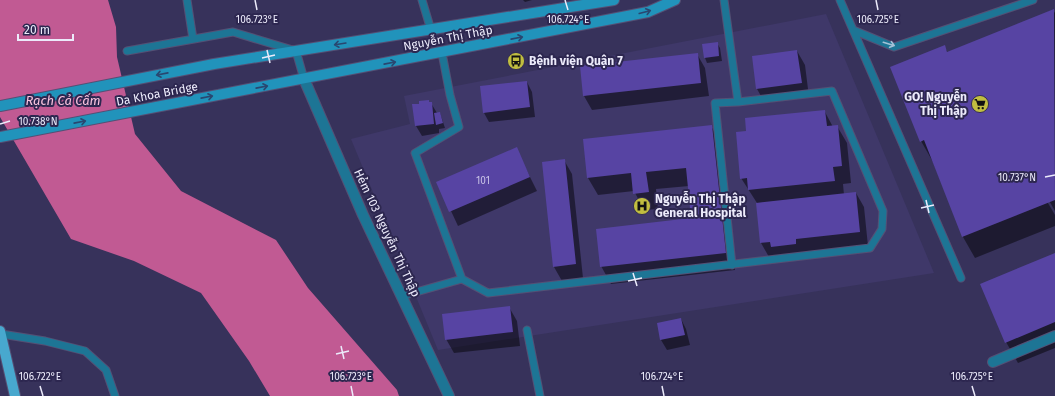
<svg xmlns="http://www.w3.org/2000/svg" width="1055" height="396" font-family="'Fira Sans',sans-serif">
	<rect width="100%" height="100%" fill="#37325b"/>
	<path fill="#3f3869" d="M 826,14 L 934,273 L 438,350 L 351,139 L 410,124 L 404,96 Z"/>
	<path fill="#c15a93" d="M 0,0 L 108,0 L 116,27 L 117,57 L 135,134 L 181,191 L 276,240 L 308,288 L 397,390 L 399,396 L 270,396 L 249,361 L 201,293 L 134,261 L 71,239 L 0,117 Z"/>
	<path fill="#0007" d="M 523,0 L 532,0 L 525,2 Z
		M 1053,10 L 1055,13 L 1055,211 L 1047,197 L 1045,198 L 1055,215 L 1055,226 L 975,258 L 963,237 L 933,162 L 921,141 L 944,46 L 948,53 Z
		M 717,43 L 720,48 L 722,61 L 707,63 L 705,58 Z
		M 797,51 L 805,65 L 809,97 L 765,103 L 757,89 Z
		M 697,54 L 705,68 L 709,96 L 592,110 L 584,96 Z
		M 527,82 L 532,92 L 535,117 L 489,122 L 484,113 Z
		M 430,103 L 431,103 L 437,113 L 440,113 L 445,128 L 439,129 L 439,133 L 422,136 L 416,126 Z
		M 825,112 L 833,127 L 837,126 L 847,143 L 851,183 L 843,184 L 844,195 L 856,193 L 864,207 L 868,246 L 769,257 L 761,243 L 757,203 L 741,178 L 747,132 Z
		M 711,126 L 721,143 L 735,270 L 611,284 L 601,266 L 693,219 L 689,186 L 656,189 L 658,209 L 644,210 L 634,191 L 598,195 L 588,178 L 584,140 Z
		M 516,149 L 537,191 L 458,226 L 438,183 Z
		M 564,160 L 572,174 L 583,278 L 562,281 L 554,267 Z
		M 1055,254 L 1055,348 L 1018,363 L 1006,342 Z
		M 509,307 L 517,321 L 520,346 L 454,353 L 446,339 Z
		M 681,319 L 686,329 L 690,345 L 667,350 L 661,340 Z"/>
	<path fill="#5744a3" d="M 1054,9 L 1055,200 L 962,237 L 924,140 L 920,142 L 890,67 L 945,45 L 947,52 Z
		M 718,42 L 719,56 L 704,58 L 702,44 Z
		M 797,50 L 802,83 L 756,89 L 752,56 Z
		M 698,53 L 701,83 L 583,96 L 580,66 Z
		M 527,81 L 530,107 L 483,113 L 480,86 Z
		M 429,100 L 429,102 L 432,102 L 434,124 L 415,126 L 412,104 L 419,104 L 419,101 Z
		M 825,110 L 827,126 L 838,125 L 842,166 L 833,167 L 835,181 L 748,190 L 747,178 L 740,179 L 736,132 L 746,131 L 745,118 Z
		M 440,112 L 443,123 L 436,125 L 434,113 Z
		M 712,125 L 726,253 L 600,267 L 596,229 L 691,218 L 686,168 L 646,172 L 649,192 L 633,194 L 631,173 L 587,178 L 583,139 Z
		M 517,147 L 530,177 L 449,212 L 436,182 Z
		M 565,159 L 576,264 L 553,267 L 542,162 Z
		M 856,192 L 860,232 L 796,239 L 796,244 L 771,247 L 770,242 L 760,243 L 756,203 Z
		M 1055,253 L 1055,322 L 1005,343 L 980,284 Z
		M 510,306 L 513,332 L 445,340 L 442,314 Z
		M 681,318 L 685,335 L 660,340 L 657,323 Z"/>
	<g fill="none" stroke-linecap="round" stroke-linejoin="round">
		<g stroke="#545075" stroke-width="9">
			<path id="service" d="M 187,0 L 193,39
				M 422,0 L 431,30
				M 724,0 L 738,102
				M 840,0 L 961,278
				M 853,30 L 894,47 L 1033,0
				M 127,51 L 233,32 L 296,51 L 304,79
				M 442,53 L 450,95 L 459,127 L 415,153 L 462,279 L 488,293 L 870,248 L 882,229 L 883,211 L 832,91 L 738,102 L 715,103 L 732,265
				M 402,296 L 462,279
				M 527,330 L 540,396
				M 1,334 L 45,341 L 85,351 L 106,370 L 115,396"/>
		</g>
		<g stroke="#545075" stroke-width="12">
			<path id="minor" d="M 304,79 L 363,215 L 449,396
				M 993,362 L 1055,336"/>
		</g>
		<g stroke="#545075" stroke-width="12">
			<path id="secondary" d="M 0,106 L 214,64 L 614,0
				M 0,137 L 648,12 L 675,0"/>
		</g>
		<g stroke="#545075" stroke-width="12">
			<path id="primary" d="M 0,331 L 15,396"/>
		</g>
		<use href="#service" stroke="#1d7595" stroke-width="7"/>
		<use href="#minor" stroke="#1d7595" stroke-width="10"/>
		<use href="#secondary" stroke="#2193bb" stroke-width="10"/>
		<use href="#primary" stroke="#48a8ce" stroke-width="10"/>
	</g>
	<defs><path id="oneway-shaft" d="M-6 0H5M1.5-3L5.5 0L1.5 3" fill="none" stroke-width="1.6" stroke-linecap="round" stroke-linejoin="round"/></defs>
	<g stroke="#294770">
		<use href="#oneway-shaft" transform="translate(645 12) rotate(-15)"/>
		<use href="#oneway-shaft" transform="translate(517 38) rotate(-11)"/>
		<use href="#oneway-shaft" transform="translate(340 44) rotate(171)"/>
		<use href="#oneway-shaft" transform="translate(390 63) rotate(-11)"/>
		<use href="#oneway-shaft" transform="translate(162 74) rotate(169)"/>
		<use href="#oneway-shaft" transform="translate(262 87) rotate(-11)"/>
		<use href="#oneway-shaft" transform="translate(207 97) rotate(-11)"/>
		<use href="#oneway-shaft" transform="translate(80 122) rotate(-11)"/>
	</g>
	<use stroke="#a4c2d7" href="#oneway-shaft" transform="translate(889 44) rotate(17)"/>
	<path fill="none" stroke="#ecebfb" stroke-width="1.5" d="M 255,0 L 257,10M 565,0 L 568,10M 876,0 L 878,10M 267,50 L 270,63M 262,58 L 275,55M 0,124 L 10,121M 1045,177 L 1055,175M 926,200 L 929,213M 921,208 L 934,205M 633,273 L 637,286M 628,281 L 642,278M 341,346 L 344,359M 336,354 L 349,351M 40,386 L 43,396M 351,386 L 353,396M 662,386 L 664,396M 972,386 L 975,396"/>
	<defs>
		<g id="bus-disc" transform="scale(0.9)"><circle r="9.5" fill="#c1be40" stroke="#2d2750"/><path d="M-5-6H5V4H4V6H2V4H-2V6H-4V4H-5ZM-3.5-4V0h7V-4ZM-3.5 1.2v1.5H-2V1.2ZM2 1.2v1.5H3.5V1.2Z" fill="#111"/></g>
		<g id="supermarket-disc" transform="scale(0.9)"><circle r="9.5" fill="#c1be40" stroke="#2d2750"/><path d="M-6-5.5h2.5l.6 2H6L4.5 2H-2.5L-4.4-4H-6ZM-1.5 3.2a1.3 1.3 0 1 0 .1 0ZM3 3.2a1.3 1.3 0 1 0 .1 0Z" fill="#111"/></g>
		<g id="hospital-disc" transform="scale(0.9)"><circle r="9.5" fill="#c1be40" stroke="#2d2750"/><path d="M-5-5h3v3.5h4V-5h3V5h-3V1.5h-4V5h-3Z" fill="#111"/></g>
	</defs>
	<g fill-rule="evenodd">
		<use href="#bus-disc" x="516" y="61"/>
		<use href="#supermarket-disc" x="980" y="104"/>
		<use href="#hospital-disc" x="642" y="206"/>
	</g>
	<g text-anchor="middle" stroke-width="4" stroke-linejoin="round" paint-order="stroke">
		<g font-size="10" fill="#c7c1e5">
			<text x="483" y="184">101</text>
		</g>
		<g font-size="12" fill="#ecebfb" stroke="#2d2750">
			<text transform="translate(448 38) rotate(-11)" y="4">Nguyễn Thị Thập</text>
			<text transform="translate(157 94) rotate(-11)" y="4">Da Khoa Bridge</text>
			<text transform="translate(387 233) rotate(65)" y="4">Hẻm 103 Nguyễn Thị Thập</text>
		</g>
		<g font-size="12" font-weight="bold" fill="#ecebfb" stroke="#2d2750" text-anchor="start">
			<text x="529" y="65">Bệnh viện Quận 7</text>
			<text x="967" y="101" text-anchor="end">GO! Nguyễn<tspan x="967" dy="14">Thị Thập</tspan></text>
			<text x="655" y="203">Nguyễn Thị Thập<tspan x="655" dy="14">General Hospital</tspan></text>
		</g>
		<g font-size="13" font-style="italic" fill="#fac3de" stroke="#2d2750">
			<text x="63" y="105">Rạch Cả Cấm</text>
		</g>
	</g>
	<g font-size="10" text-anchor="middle" fill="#ecebfb" stroke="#2d2750" stroke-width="4" stroke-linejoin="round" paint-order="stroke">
		<text x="257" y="23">106.723°E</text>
		<text x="568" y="23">106.724°E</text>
		<text x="878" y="23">106.725°E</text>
		<text x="38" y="125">10.738°N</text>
		<text x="1017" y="181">10.737°N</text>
		<text x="40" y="380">106.722°E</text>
		<text x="351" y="380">106.723°E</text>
		<text x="662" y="380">106.724°E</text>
		<text x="972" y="380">106.725°E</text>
	</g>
	<path d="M18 34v6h55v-6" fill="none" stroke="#ecebfb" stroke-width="2"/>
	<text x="24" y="34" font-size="12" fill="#ecebfb" stroke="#2d2750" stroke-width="3" paint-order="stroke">20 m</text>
</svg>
